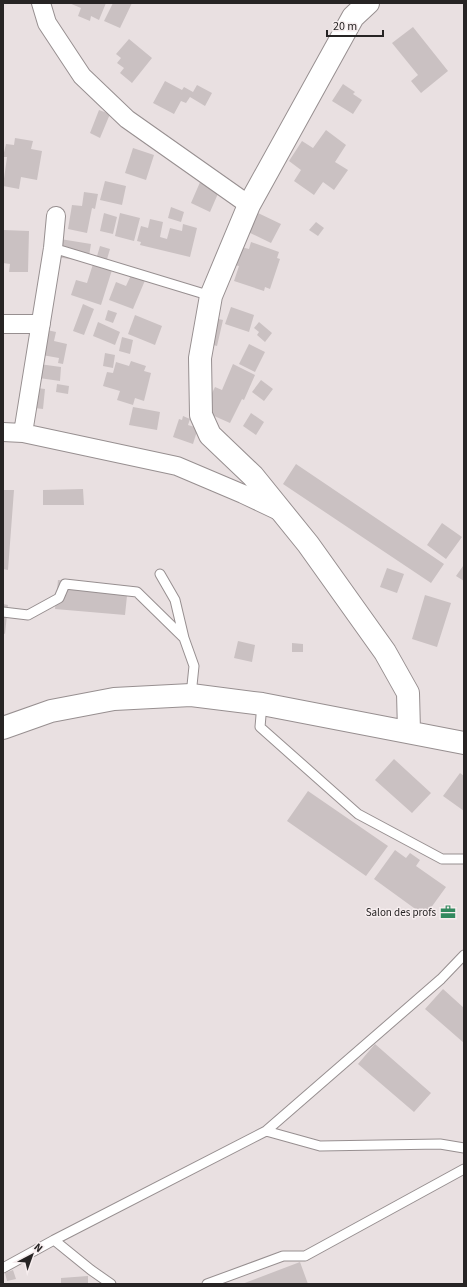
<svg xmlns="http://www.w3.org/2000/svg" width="467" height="1287" font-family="'Source Sans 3',sans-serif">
	<rect width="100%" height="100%" fill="#e9e0e1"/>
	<path fill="#cac1c2" d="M 69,3 L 106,3 L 99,20 L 91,16 L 90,21 L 78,16 L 81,8 Z
		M 113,3 L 132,3 L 120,28 L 104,21 Z
		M 413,27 L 448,71 L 421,93 L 411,81 L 418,75 L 392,43 Z
		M 129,39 L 152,58 L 132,83 L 120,73 L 124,68 L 117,63 L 121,58 L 116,54 Z
		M 165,81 L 182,90 L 184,87 L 193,92 L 197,85 L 212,93 L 205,106 L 190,97 L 186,103 L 181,101 L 174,114 L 153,103 Z
		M 343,84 L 355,92 L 353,94 L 362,100 L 353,114 L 332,101 Z
		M 99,110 L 110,114 L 100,138 L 90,133 Z
		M 326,130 L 346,145 L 335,162 L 348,170 L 334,190 L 323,182 L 314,195 L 294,181 L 301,170 L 289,161 L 302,141 L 313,148 Z
		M 15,138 L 33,141 L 31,149 L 42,151 L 37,180 L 21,177 L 19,189 L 3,186 L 7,157 L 3,157 L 6,144 L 14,145 Z
		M 133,148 L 154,155 L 146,180 L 125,173 Z
		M 201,180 L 220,189 L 210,212 L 191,203 Z
		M 105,181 L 126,186 L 122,205 L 100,200 Z
		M 84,192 L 98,194 L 95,209 L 92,208 L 87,233 L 68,229 L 72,205 L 82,206 Z
		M 171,207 L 184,212 L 181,222 L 168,218 Z
		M 104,213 L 117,217 L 113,234 L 100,231 Z
		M 120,213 L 140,218 L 134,241 L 115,236 Z
		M 258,213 L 281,224 L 271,243 L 248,232 Z
		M 150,219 L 163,222 L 160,237 L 167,239 L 170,228 L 182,231 L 183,224 L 197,228 L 190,257 L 140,245 L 141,242 L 137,241 L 141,226 L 148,228 Z
		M 316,222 L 324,228 L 318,236 L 309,230 Z
		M 3,230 L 29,231 L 28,272 L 9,272 L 10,264 L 3,263 Z
		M 54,238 L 91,244 L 89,256 L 82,261 L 50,256 Z
		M 251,242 L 279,252 L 277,258 L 280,259 L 270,289 L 265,287 L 264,291 L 234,281 L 239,266 L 235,265 L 241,247 L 249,249 Z
		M 100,246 L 110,249 L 105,266 L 95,263 Z
		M 93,264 L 112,270 L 101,305 L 71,295 L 76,280 L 87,283 Z
		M 132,273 L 146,278 L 133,309 L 109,300 L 116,282 L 126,286 Z
		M 83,304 L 94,309 L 84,335 L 73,331 Z
		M 231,307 L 254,315 L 249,332 L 225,324 Z
		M 108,310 L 117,313 L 113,323 L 105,320 Z
		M 135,315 L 162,326 L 155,345 L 128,334 Z
		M 205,316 L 223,320 L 217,346 L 199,341 Z
		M 98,322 L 120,332 L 115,345 L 93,336 Z
		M 259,322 L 272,333 L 265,342 L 257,335 L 259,332 L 254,328 Z
		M 47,330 L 56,332 L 54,341 L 67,344 L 63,364 L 58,363 L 59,358 L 42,355 Z
		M 122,337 L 133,340 L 130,354 L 119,351 Z
		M 249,344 L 265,352 L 255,372 L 239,364 Z
		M 105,353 L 115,355 L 113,368 L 103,366 Z
		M 131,361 L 146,366 L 144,371 L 151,373 L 144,401 L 135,398 L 133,405 L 117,400 L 120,391 L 103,386 L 107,372 L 113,373 L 116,362 L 129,366 Z
		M 39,364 L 61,367 L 60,381 L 25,376 Z
		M 233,364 L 255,375 L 244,400 L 242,399 L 230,423 L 203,411 L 215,387 L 222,390 Z
		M 261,380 L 273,389 L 264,401 L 252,392 Z
		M 57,384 L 69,386 L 68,394 L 56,392 Z
		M 21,386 L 45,389 L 43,409 L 18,406 Z
		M 133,407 L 160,412 L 157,430 L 129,425 Z
		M 251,413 L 264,422 L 256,435 L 243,426 Z
		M 183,416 L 190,419 L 188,425 L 198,428 L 193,444 L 173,437 L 179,419 L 182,420 Z
		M 296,464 L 444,564 L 431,583 L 283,484 Z
		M 83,489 L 84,505 L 43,505 L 43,490 Z
		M 3,490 L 14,490 L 8,570 L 3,569 Z
		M 442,523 L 462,537 L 446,559 L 427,545 Z
		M 463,566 L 464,567 L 464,581 L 456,576 Z
		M 387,568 L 404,574 L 397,593 L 380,587 Z
		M 58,580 L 128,586 L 125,615 L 55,609 Z
		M 425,595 L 451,603 L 437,647 L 412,639 Z
		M 3,604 L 8,605 L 5,634 L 3,633 Z
		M 238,641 L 255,645 L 252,662 L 234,658 Z
		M 292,643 L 303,644 L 303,652 L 292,652 Z
		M 394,759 L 431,793 L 412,813 L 375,780 Z
		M 460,773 L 464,776 L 464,811 L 443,796 Z
		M 308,791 L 388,846 L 366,876 L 287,821 Z
		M 395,850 L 406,858 L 410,853 L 420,860 L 416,866 L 446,887 L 425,916 L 374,879 Z
		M 443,989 L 464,1008 L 464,1043 L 425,1009 Z
		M 375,1044 L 431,1093 L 414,1112 L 358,1064 Z
		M 300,1262 L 308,1284 L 242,1284 Z
		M 13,1270 L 16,1279 L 7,1281 L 5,1273 Z
		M 88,1276 L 88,1284 L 61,1284 L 61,1278 Z"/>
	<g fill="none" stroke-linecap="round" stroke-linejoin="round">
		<g stroke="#978f90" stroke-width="11">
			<path id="service" d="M 53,248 L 211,296
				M 160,574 L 175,600 L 184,638
				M 3,612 L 28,615 L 59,598 L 65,584 L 137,592 L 184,638 L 194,666 L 191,695
				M 262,704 L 260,727 L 358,814 L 442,859 L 464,859
				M 266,1131 L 320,1146 L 440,1144 L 464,1148
				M 54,1240 L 91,1270 L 111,1284
				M 3,1268 L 54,1240 L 266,1131 L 441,979 L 464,955
				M 207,1284 L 283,1256 L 305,1256 L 464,1169"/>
		</g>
		<g stroke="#978f90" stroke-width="20">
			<path id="minor" d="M 41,3 L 47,23 L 82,76 L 127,119 L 249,205
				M 3,324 L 41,324
				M 3,432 L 23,433 L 177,466 L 243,494 L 281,512
				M 23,433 L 53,248 L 56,216"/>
		</g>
		<g stroke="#978f90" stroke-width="24">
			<path id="tertiary" d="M 368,3 L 353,17 L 249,205 L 211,296 L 200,358 L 201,415 L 210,435 L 253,476 L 308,544 L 385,652 L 408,693 L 409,731
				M 3,728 L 51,711 L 114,699 L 191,695 L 262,704 L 464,743"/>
		</g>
		<use href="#service" stroke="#fff" stroke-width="9"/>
		<use href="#minor" stroke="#fff" stroke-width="18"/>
		<use href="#tertiary" stroke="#fff" stroke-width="22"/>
	</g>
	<defs>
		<g id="office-bare" transform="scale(1.2)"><path d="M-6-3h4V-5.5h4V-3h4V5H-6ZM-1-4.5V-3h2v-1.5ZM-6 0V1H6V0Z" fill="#32895e" stroke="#f6edee" stroke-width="2.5" paint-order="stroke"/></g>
	</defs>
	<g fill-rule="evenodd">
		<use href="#office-bare" x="448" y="912"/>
	</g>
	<g text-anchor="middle" stroke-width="3" stroke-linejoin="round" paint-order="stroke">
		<g font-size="11" fill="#272424" stroke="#f6edee" text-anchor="end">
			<text x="436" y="916">Salon des profs</text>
		</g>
	</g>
	<rect width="467" height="1287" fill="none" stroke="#272424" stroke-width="8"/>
	<g transform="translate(32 1255) rotate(41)" stroke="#f6edee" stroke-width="3" paint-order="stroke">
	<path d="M0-3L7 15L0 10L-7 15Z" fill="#272424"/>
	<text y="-6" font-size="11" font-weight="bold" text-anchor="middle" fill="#272424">N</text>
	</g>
	<path d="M327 30v6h56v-6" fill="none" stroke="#272424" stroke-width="2"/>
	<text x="333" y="30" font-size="12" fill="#272424" stroke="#f6edee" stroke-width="3" paint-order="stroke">20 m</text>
</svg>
